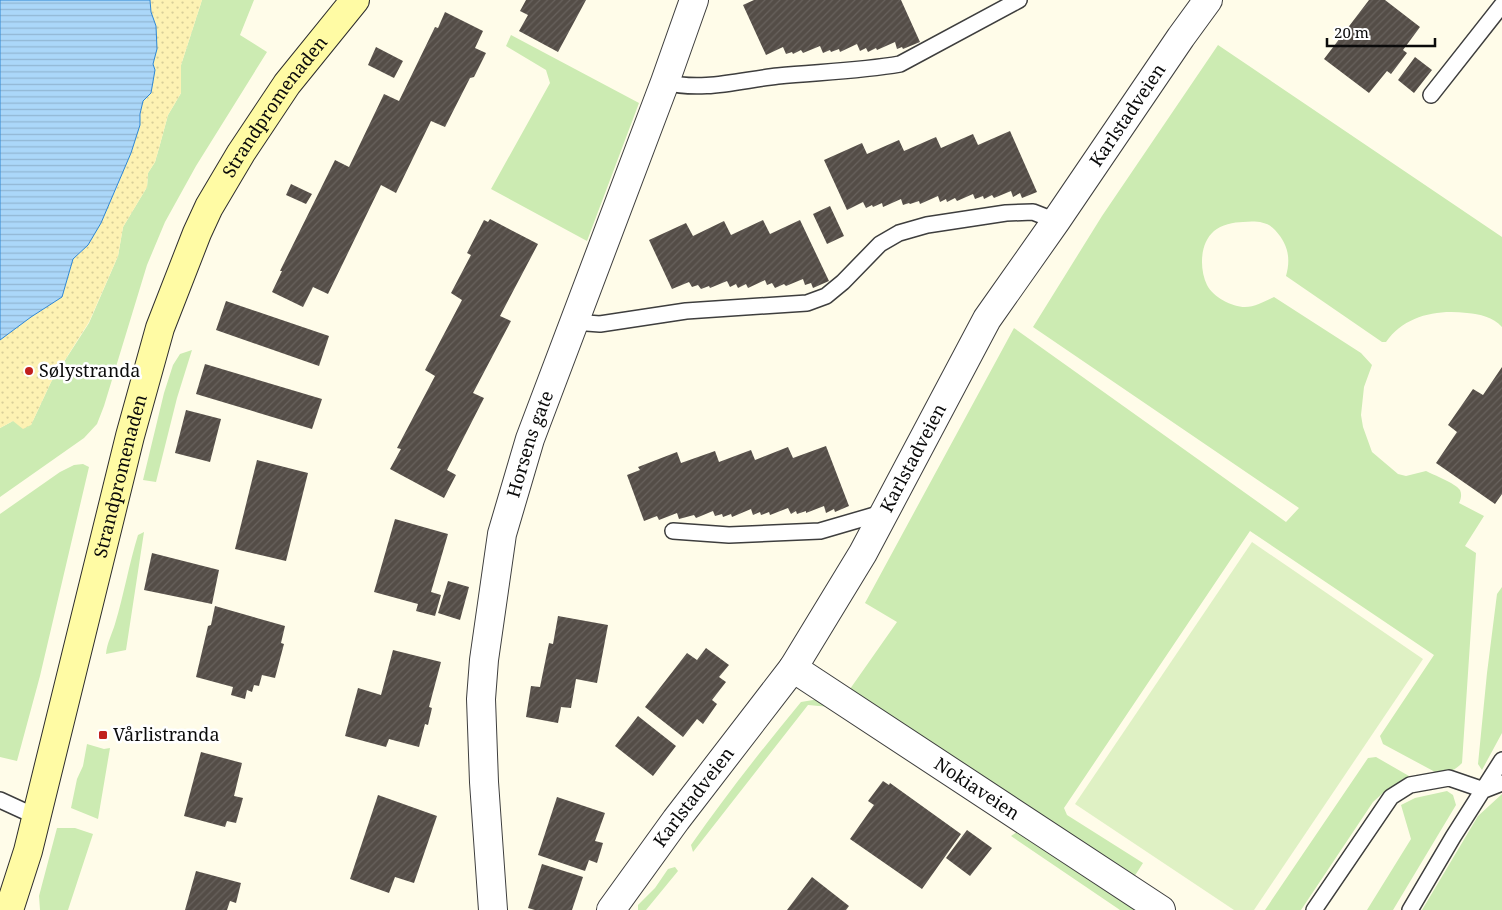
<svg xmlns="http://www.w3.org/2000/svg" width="1502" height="910" font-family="'Noto Serif',serif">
	<defs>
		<pattern id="sand-dots" width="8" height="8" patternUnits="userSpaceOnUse" patternTransform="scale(1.25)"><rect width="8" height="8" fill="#fdf2b3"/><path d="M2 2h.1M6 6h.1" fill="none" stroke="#d8ce99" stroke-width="1.8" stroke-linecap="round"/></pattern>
		<pattern id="water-rules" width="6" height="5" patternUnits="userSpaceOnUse" patternTransform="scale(1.25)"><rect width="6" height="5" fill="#abd7f9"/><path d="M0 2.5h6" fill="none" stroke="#92b7d4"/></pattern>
		<pattern id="building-hatch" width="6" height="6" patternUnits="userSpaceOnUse" patternTransform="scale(1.25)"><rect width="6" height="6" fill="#544d47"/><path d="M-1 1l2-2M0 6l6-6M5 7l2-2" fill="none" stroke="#68625d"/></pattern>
	</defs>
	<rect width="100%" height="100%" fill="#fffce9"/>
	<path fill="#ccebb2" d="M 202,0 L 254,0 L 240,35 L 267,52 L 196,166 L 165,222 L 147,265 L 104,406 L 97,424 L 84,438 L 0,497 L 0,428 L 13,421 L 31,425 L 51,382 L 89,323 L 118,256 L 123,227 L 147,187 L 148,173 L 155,162 L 159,148 L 168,115 L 181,93 L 181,65 Z
		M 511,35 L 639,103 L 587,241 L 491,189 L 550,83 L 546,70 L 506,46 Z
		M 1218,45 L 1502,237 L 1502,327 C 1493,317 1480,314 1467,313 C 1436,309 1404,316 1386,342 L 1382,342 L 1286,276 C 1291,258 1288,244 1275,230 C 1267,221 1255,221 1243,222 C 1234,222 1221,225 1214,231 C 1200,243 1199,268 1207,285 C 1213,297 1232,307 1245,307 C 1255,307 1265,301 1274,297 L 1361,353 L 1372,365 L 1364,387 L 1361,415 L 1363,427 L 1372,452 L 1398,474 L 1406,476 L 1426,471 C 1434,475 1455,483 1460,490 C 1462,494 1461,499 1459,503 L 1484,516 L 1465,546 L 1476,553 L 1462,763 C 1454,771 1448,774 1437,773 L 1383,744 L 1380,736 L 1434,655 L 1250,531 L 1064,808 L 1067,815 L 1143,863 L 1134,877 L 850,689 L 897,622 L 865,603 L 1014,328 L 1286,522 L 1299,508 L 1033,327 L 1102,216 Z
		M 192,350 L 177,398 L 156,482 L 143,480 L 164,393 L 173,365 L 180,354 Z
		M 83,464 L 89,467 L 40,676 L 17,761 L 0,757 L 0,514 L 60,472 L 74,465 Z
		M 144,532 L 126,650 L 106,654 C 107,643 112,634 115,624 C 124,594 129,564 138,535 Z
		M 1502,587 L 1502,733 L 1482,770 L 1478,764 L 1487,673 L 1497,594 Z
		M 819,699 L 830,707 L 808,705 L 693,852 L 691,845 C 726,795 763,748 801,702 Z
		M 87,744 L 104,749 L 110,748 L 98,819 L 71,808 L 77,779 L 83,766 Z
		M 1376,757 L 1409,776 L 1408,779 L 1383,793 L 1373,802 L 1301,910 L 1265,910 L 1368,758 Z
		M 1447,791 L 1453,795 L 1456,805 L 1393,910 L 1367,910 L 1411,839 L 1401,805 L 1415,798 Z
		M 1502,794 L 1502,910 L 1422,910 L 1478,816 Z
		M 57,828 L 75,828 L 93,834 L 68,910 L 40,910 L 39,896 Z
		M 1017,832 L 1026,834 L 1136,910 L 1120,910 L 1011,836 Z
		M 675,867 L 678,871 L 646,910 L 638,910 L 638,905 L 655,888 L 668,869 Z"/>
	<path fill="url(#sand-dots)" d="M 150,0 L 202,0 L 181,65 L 181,93 L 168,115 L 159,148 L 155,162 L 148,173 L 147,187 L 123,227 L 118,256 L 89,322 L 51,382 L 31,425 L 23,429 L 13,421 L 0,428 L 0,340 L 31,317 L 62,297 L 73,259 L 82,251 L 117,188 L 140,121 L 141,108 L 143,101 L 147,98 L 155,70 L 153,64 L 156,26 L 151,12 Z"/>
	<path fill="#dff1c4" d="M 1252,542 L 1423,659 L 1254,910 L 1234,910 L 1075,804 Z"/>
	<path fill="url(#water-rules)" stroke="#2f87d4" d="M 0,0 L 150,0 L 151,12 L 156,26 L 157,49 L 153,64 L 155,70 L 151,93 L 143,101 L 140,114 L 140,125 L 131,153 L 101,223 L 88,245 L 73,259 L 62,297 L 31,317 L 0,340 Z"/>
	<path fill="url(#building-hatch)" d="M 526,0 L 586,0 L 558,52 L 519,31 L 528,15 L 520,11 Z
		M 754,0 L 901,0 L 920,42 L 903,49 L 902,47 L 897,49 L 895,42 L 877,50 L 876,48 L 868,52 L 866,48 L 860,51 L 857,44 L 840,52 L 839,49 L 831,52 L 830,50 L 823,53 L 820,46 L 803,53 L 801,50 L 793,54 L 792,52 L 786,54 L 783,47 L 766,55 L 743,5 Z
		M 1369,0 L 1385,0 L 1420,27 L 1403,50 L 1407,53 L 1391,74 L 1387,71 L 1369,93 L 1324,59 Z
		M 445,12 L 483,31 L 475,48 L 486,53 L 474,77 L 470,78 L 445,127 L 431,121 L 396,193 L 381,185 L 328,294 L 313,287 L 303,307 L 272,292 L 282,271 L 280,271 L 335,160 L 349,167 L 384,94 L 399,101 L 435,27 L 438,28 Z
		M 376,47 L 403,61 L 394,78 L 368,65 Z
		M 1415,57 L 1432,70 L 1414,93 L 1398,80 Z
		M 1010,131 L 1037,192 L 1022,198 L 1020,193 L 1013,197 L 1011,191 L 994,198 L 992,195 L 984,199 L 983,196 L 975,199 L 973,194 L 957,201 L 955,198 L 947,202 L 946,199 L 940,202 L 938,196 L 920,204 L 919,201 L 910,204 L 909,203 L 903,205 L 901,199 L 883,207 L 882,203 L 873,207 L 872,205 L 866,208 L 863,202 L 847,210 L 824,160 L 862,143 L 867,154 L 899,140 L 904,151 L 936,137 L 941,148 L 973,134 L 978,145 Z
		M 291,184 L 312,194 L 306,204 L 286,195 Z
		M 830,206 L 844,236 L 827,244 L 813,214 Z
		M 490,219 L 538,244 L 500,316 L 511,321 L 473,393 L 484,398 L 447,470 L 456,475 L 444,498 L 390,469 L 401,449 L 397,448 L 435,376 L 425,370 L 462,300 L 451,293 L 471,255 L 467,253 L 484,220 L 488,222 Z
		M 763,220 L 770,234 L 800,220 L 829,281 L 813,288 L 811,283 L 805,285 L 803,279 L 786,286 L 784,284 L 775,288 L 772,283 L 767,285 L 765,280 L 748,288 L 746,284 L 738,288 L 736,284 L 730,287 L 727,281 L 710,288 L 709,286 L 701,289 L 698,285 L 692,287 L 689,282 L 672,289 L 649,240 L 686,223 L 693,236 L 724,221 L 731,235 Z
		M 226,301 L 329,336 L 319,366 L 216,330 Z
		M 205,364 L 322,399 L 312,429 L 196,394 Z
		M 1502,367 L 1502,494 L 1495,504 L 1436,463 L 1457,432 L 1448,425 L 1473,389 L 1483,395 Z
		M 186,410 L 221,419 L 210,462 L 175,453 Z
		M 826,446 L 849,506 L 835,512 L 834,509 L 826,513 L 824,506 L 806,513 L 806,511 L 797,514 L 796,511 L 791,514 L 788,508 L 770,515 L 769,512 L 761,515 L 760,512 L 753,515 L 751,509 L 732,517 L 731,514 L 723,517 L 722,514 L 715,516 L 713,511 L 696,518 L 694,515 L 679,519 L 677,513 L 659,520 L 657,516 L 644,521 L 627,475 L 640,470 L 638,467 L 677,452 L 681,463 L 715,451 L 719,462 L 751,450 L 755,460 L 788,447 L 793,458 Z
		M 257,460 L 308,473 L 286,561 L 235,549 Z
		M 395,519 L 448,534 L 431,592 L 441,595 L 435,616 L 416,611 L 418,604 L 374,592 Z
		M 152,553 L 219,570 L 212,604 L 144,590 Z
		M 448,581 L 469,587 L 460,620 L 438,613 Z
		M 215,606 L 285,626 L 281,643 L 284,644 L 275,678 L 262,675 L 259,686 L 254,685 L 252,692 L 247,690 L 245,699 L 231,695 L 233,687 L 196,677 L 208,626 L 211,625 Z
		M 558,616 L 608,625 L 597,683 L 576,679 L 571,708 L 561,707 L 558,723 L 526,717 L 531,686 L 540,687 L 549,643 L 553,644 Z
		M 706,648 L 729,665 L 719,677 L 726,682 L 712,700 L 717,704 L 703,724 L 697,719 L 683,737 L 645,707 L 687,653 L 697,660 Z
		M 393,650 L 441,662 L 429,707 L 432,708 L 428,725 L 425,724 L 419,747 L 389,739 L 386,747 L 345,736 L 358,688 L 381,695 Z
		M 638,716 L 676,746 L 653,776 L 615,746 Z
		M 201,752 L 242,763 L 234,796 L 243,798 L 236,823 L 227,821 L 225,827 L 184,816 Z
		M 883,781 L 889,785 L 890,783 L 961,834 L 922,889 L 850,839 L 874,805 L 868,801 Z
		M 378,795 L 437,816 L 414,883 L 395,877 L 389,893 L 350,879 Z
		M 557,797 L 605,813 L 595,841 L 603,843 L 597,863 L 589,860 L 585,871 L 538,855 Z
		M 967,830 L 992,848 L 970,876 L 946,858 Z
		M 542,864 L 583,877 L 572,910 L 535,910 L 528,908 Z
		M 196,871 L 241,883 L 236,903 L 230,901 L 227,910 L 185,910 Z
		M 812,877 L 849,906 L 846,910 L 787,910 Z"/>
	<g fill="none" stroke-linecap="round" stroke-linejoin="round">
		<g stroke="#3e3e3e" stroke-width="18">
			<path id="lane" d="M 665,82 C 702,92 741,80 778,76 C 819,72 860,71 900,64 L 1019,0
				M 1431,95 L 1502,5
				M 573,322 L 600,324 L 686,311 L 807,303 L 826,296 L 843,282 L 880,244 L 899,233 L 927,225 L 1006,213 L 1033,212 L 1056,221
				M 673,531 L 729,535 L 820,531 L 885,512
				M 0,800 L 37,817
				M 1314,910 L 1391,797 L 1410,785 L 1449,778 L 1484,790 L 1502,783
				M 1410,910 L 1453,837 L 1502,760"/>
		</g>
		<g stroke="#3e3e3e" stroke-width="30">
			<g id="street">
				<path id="s1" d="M 793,668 L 1161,910"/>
				<path id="s2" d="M 493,910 L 484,782 L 481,699 L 484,660 L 502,534 L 530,439 L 665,82 L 694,0"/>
				<path id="s3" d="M 611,910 L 676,820 L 793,668 L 863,553 L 987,319 L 1056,221 L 1181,37 L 1208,0"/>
			</g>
		</g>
		<g stroke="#2d2d2d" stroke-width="30">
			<g id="secondary">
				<path id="s4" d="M 9,910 L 28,851 L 130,436 L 160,328 L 197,233 L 209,207 L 241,153 L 287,84 L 355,0"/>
			</g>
		</g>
		<use href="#lane" stroke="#fff" stroke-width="15"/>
		<use href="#street" stroke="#fff" stroke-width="28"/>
		<use href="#secondary" stroke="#fffba4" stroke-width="28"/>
	</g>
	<g fill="#c1201d" stroke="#fff" stroke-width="2">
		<circle cx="29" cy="371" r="5"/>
		<rect x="98" y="730" width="10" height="10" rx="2.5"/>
	</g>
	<g text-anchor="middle" stroke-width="5" stroke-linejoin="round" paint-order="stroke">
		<g font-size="18" fill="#0b0b0b" stroke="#fff">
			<text dy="6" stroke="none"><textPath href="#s4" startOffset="852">Strandpromenaden</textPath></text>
			<text dy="6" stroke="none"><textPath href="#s3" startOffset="950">Karlstadveien</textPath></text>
			<text dy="6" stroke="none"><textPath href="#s2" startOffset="472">Horsens gate</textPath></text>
			<text dy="6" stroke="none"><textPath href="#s3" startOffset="545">Karlstadveien</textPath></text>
			<text dy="6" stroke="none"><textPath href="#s4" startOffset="448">Strandpromenaden</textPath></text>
			<text dy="6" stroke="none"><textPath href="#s1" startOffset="220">Nokiaveien</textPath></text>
			<text dy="6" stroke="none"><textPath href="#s3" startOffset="140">Karlstadveien</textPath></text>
		</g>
		<g font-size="18" fill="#0b0b0b" stroke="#fff" text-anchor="start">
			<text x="39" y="377">Sølystranda</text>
			<text x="113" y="741">Vårlistranda</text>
		</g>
	</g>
	<path d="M1327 38v8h108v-8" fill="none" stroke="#0b0b0b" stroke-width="2.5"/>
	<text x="1334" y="38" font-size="15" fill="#0b0b0b" stroke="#ffffff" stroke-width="4" paint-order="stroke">20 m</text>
</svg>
